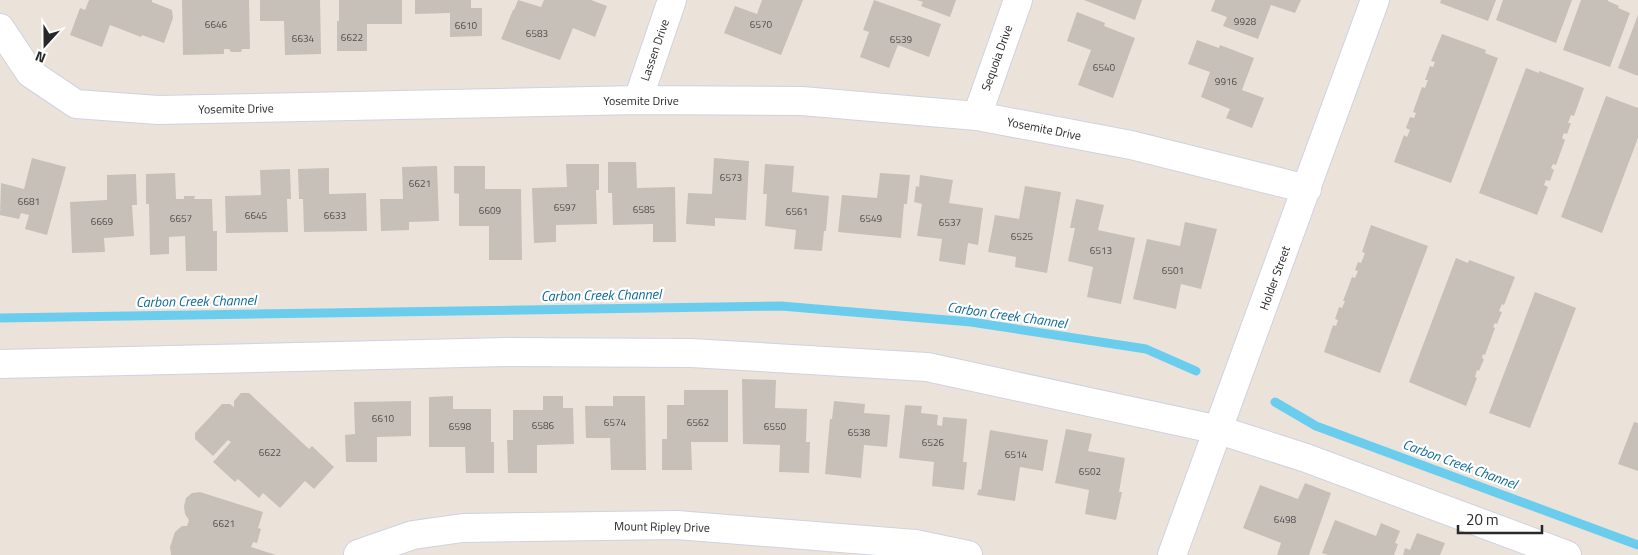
<svg xmlns="http://www.w3.org/2000/svg" width="1638" height="555" font-family="'Titillium Web',sans-serif">
	<rect width="100%" height="100%" fill="#ebe3d9"/>
	<g fill="none" stroke-linecap="round" stroke-linejoin="round">
		<path stroke="#6bcdee" stroke-width="9" d="M 0,318 L 781,306 L 971,322 L 1146,349 L 1196,371
			M 1275,402 L 1316,426 L 1638,545"/>
	</g>
	<path fill="#c6c0b9" d="M 89,0 L 152,0 L 152,2 L 172,10 L 173,18 L 164,43 L 142,35 L 141,37 L 110,25 L 102,47 L 70,35 L 80,8 L 85,10 Z
		M 182,0 L 249,0 L 250,49 L 242,49 L 241,52 L 231,52 L 229,49 L 224,49 L 224,54 L 183,55 Z
		M 260,0 L 320,0 L 321,54 L 285,55 L 284,21 L 260,21 Z
		M 339,0 L 402,0 L 402,24 L 367,24 L 367,51 L 337,51 L 337,21 L 339,21 Z
		M 415,0 L 471,0 L 471,8 L 482,8 L 482,36 L 450,37 L 450,13 L 415,14 Z
		M 518,0 L 541,7 L 544,0 L 591,0 L 607,6 L 595,37 L 573,28 L 560,60 L 501,39 L 513,10 L 514,10 Z
		M 762,0 L 803,0 L 781,55 L 724,33 L 735,6 L 757,14 Z
		M 874,0 L 941,24 L 929,57 L 898,45 L 889,68 L 860,57 L 869,32 L 863,30 Z
		M 917,0 L 956,0 L 950,17 L 921,6 L 923,2 Z
		M 1084,0 L 1142,0 L 1135,20 Z
		M 1215,0 L 1301,0 L 1295,13 L 1271,5 L 1258,39 L 1223,26 L 1227,17 L 1211,11 Z
		M 1441,0 L 1496,0 L 1488,21 L 1440,3 Z
		M 1503,0 L 1572,0 L 1556,43 L 1496,20 Z
		M 1581,0 L 1608,0 L 1608,1 L 1619,6 L 1618,8 L 1630,13 L 1610,67 L 1563,50 Z
		M 1077,12 L 1105,23 L 1104,26 L 1135,38 L 1113,98 L 1078,85 L 1091,50 L 1067,41 Z
		M 1638,15 L 1638,76 L 1618,68 Z
		M 1442,34 L 1486,50 L 1485,53 L 1498,58 L 1451,183 L 1394,162 L 1404,135 L 1407,137 L 1410,130 L 1406,128 L 1410,117 L 1414,118 L 1416,113 L 1413,112 L 1422,87 L 1425,88 L 1428,80 L 1425,80 L 1430,66 L 1433,67 L 1435,62 L 1431,61 Z
		M 1197,40 L 1219,48 L 1220,45 L 1254,58 L 1242,90 L 1264,98 L 1252,128 L 1226,118 L 1230,109 L 1201,97 L 1210,72 L 1188,64 Z
		M 1526,68 L 1539,73 L 1539,71 L 1584,88 L 1574,116 L 1571,115 L 1568,123 L 1571,123 L 1567,134 L 1564,133 L 1562,138 L 1565,140 L 1556,165 L 1553,164 L 1551,168 L 1554,170 L 1550,181 L 1546,180 L 1544,185 L 1548,187 L 1537,215 L 1479,193 Z
		M 1606,96 L 1638,108 L 1638,138 L 1602,233 L 1561,217 Z
		M 32,158 L 66,167 L 47,235 L 25,229 L 29,215 L 21,213 L 19,219 L 0,215 L 1,183 L 24,189 Z
		M 714,158 L 749,161 L 746,220 L 715,218 L 715,226 L 686,224 L 688,193 L 712,194 Z
		M 608,162 L 636,162 L 637,188 L 675,187 L 676,242 L 653,242 L 653,224 L 613,225 L 612,193 L 608,193 Z
		M 566,164 L 599,164 L 599,190 L 596,190 L 597,224 L 556,225 L 556,242 L 534,243 L 532,188 L 567,187 Z
		M 765,164 L 794,166 L 792,192 L 829,196 L 826,231 L 824,231 L 822,251 L 794,249 L 796,230 L 765,226 L 767,194 L 763,194 Z
		M 437,166 L 439,221 L 409,222 L 409,230 L 381,231 L 380,199 L 403,199 L 402,167 Z
		M 454,166 L 485,166 L 485,189 L 521,189 L 522,260 L 489,260 L 489,226 L 459,226 L 459,194 L 454,193 Z
		M 329,168 L 329,194 L 366,193 L 367,231 L 304,232 L 303,199 L 299,199 L 298,169 Z
		M 290,169 L 291,199 L 287,199 L 288,232 L 226,233 L 225,196 L 261,195 L 260,170 Z
		M 175,173 L 176,199 L 184,199 L 184,196 L 195,196 L 194,199 L 212,199 L 213,231 L 217,231 L 217,271 L 186,271 L 185,236 L 169,237 L 169,254 L 150,255 L 149,204 L 146,204 L 146,174 Z
		M 880,173 L 910,175 L 907,204 L 904,204 L 901,238 L 838,232 L 842,195 L 877,198 Z
		M 136,174 L 137,205 L 132,205 L 134,236 L 104,238 L 105,252 L 72,253 L 70,202 L 107,200 L 107,175 Z
		M 920,175 L 953,180 L 949,203 L 983,208 L 978,245 L 968,243 L 965,265 L 939,261 L 942,239 L 917,236 L 922,204 L 914,202 L 916,186 L 919,187 Z
		M 1025,186 L 1061,192 L 1047,273 L 1015,267 L 1016,257 L 988,252 L 995,215 L 1019,219 Z
		M 1076,199 L 1104,205 L 1098,230 L 1135,238 L 1121,304 L 1087,297 L 1093,267 L 1068,261 L 1075,228 L 1070,228 Z
		M 1185,222 L 1217,229 L 1201,289 L 1181,284 L 1176,309 L 1133,299 L 1147,239 L 1180,246 Z
		M 1371,225 L 1428,246 L 1380,373 L 1324,352 L 1333,325 L 1336,326 L 1338,320 L 1335,319 L 1339,307 L 1342,308 L 1345,301 L 1343,301 L 1352,277 L 1355,278 L 1358,271 L 1355,270 L 1358,262 L 1361,263 L 1365,253 L 1362,252 Z
		M 1456,258 L 1468,263 L 1469,260 L 1515,277 L 1504,305 L 1502,304 L 1499,311 L 1502,312 L 1497,324 L 1495,323 L 1493,327 L 1495,328 L 1485,355 L 1483,354 L 1482,358 L 1484,359 L 1479,371 L 1477,370 L 1475,377 L 1477,378 L 1466,406 L 1409,382 Z
		M 1535,292 L 1576,308 L 1530,428 L 1489,413 Z
		M 742,379 L 776,380 L 775,408 L 807,409 L 806,442 L 810,442 L 809,473 L 779,472 L 780,445 L 743,444 Z
		M 684,390 L 728,390 L 728,442 L 691,442 L 692,470 L 662,470 L 662,439 L 667,439 L 667,405 L 684,405 Z
		M 241,393 L 249,393 L 309,449 L 312,446 L 334,467 L 314,489 L 305,481 L 280,508 L 263,493 L 259,498 L 238,479 L 235,482 L 213,462 L 231,442 L 228,440 L 213,456 L 195,439 L 195,433 L 222,404 L 230,404 L 234,407 L 234,401 Z
		M 453,396 L 453,409 L 491,409 L 491,442 L 494,442 L 494,473 L 466,473 L 465,447 L 429,447 L 429,397 Z
		M 543,396 L 563,396 L 563,408 L 573,408 L 574,444 L 537,445 L 537,473 L 508,473 L 507,440 L 513,440 L 513,410 L 543,410 Z
		M 613,396 L 645,396 L 646,470 L 611,470 L 610,438 L 586,438 L 585,406 L 613,406 Z
		M 411,401 L 411,436 L 377,437 L 377,462 L 346,462 L 345,435 L 355,434 L 354,402 Z
		M 834,401 L 865,404 L 864,413 L 890,415 L 887,447 L 864,445 L 861,478 L 825,474 L 830,419 L 832,419 Z
		M 905,405 L 922,406 L 921,413 L 938,415 L 937,425 L 942,426 L 943,417 L 967,419 L 963,462 L 967,462 L 964,490 L 932,486 L 934,462 L 899,458 Z
		M 1634,422 L 1638,423 L 1638,471 L 1618,464 Z
		M 1066,429 L 1092,434 L 1088,451 L 1125,458 L 1119,492 L 1122,492 L 1116,520 L 1085,514 L 1089,490 L 1055,483 Z
		M 990,430 L 1048,440 L 1043,471 L 1020,467 L 1015,501 L 977,495 L 979,489 L 981,490 Z
		M 1305,483 L 1331,493 L 1309,555 L 1277,555 L 1281,543 L 1243,528 L 1260,485 L 1298,499 Z
		M 200,492 L 263,512 L 258,528 L 261,529 L 257,543 L 253,542 L 251,547 L 276,555 L 171,555 L 170,547 L 175,532 L 182,526 L 187,526 L 189,520 L 185,514 L 184,506 L 186,498 L 192,493 Z
		M 1335,520 L 1376,536 L 1381,523 L 1400,531 L 1395,543 L 1398,544 L 1394,555 L 1328,555 L 1322,553 Z
		M 1417,533 L 1445,543 L 1440,555 L 1403,555 L 1405,548 L 1410,550 Z"/>
	<g fill="none" stroke-linecap="round" stroke-linejoin="round">
		<g stroke="#cfd2e1" stroke-width="30">
			<path id="minor" d="M 0,28 L 30,73 L 76,104 L 158,110 L 638,100 L 802,101 L 977,116 L 1131,145 L 1307,189
				M 638,100 L 672,0
				M 977,116 L 1018,0
				M 0,364 L 506,352 L 691,353 L 927,367 L 1219,430 L 1306,458 L 1567,555
				M 358,555 L 358,554 L 413,535 L 463,528 L 677,525 L 915,544 L 968,555
				M 1172,555 L 1375,0"/>
		</g>
		<use href="#minor" stroke="#fff" stroke-width="28"/>
	</g>
	<g text-anchor="middle" stroke-width="4.5" stroke-linejoin="round" paint-order="stroke">
		<g font-size="10" fill="#504e4c">
			<text x="1245" y="25">9928</text>
			<text x="216" y="28">6646</text>
			<text x="761" y="28">6570</text>
			<text x="466" y="29">6610</text>
			<text x="537" y="37">6583</text>
			<text x="352" y="41">6622</text>
			<text x="303" y="42">6634</text>
			<text x="901" y="43">6539</text>
			<text x="1104" y="71">6540</text>
			<text x="1226" y="85">9916</text>
			<text x="731" y="181">6573</text>
			<text x="420" y="187">6621</text>
			<text x="29" y="205">6681</text>
			<text x="565" y="211">6597</text>
			<text x="644" y="213">6585</text>
			<text x="490" y="214">6609</text>
			<text x="797" y="215">6561</text>
			<text x="256" y="219">6645</text>
			<text x="335" y="219">6633</text>
			<text x="181" y="222">6657</text>
			<text x="871" y="222">6549</text>
			<text x="102" y="225">6669</text>
			<text x="950" y="226">6537</text>
			<text x="1022" y="240">6525</text>
			<text x="1101" y="254">6513</text>
			<text x="1173" y="274">6501</text>
			<text x="383" y="422">6610</text>
			<text x="615" y="426">6574</text>
			<text x="698" y="426">6562</text>
			<text x="543" y="429">6586</text>
			<text x="460" y="430">6598</text>
			<text x="775" y="430">6550</text>
			<text x="859" y="436">6538</text>
			<text x="933" y="446">6526</text>
			<text x="270" y="456">6622</text>
			<text x="1016" y="458">6514</text>
			<text x="1090" y="475">6502</text>
			<text x="1285" y="523">6498</text>
			<text x="224" y="527">6621</text>
		</g>
		<g font-size="12" fill="#282828" stroke="#fff">
			<text transform="translate(655 50) rotate(-71)" y="4">Lassen Drive</text>
			<text transform="translate(997 58) rotate(-70)" y="4">Sequoia Drive</text>
			<text x="641" y="105">Yosemite Drive</text>
			<text transform="translate(236 109) rotate(-1)" y="4">Yosemite Drive</text>
			<text transform="translate(1044 129) rotate(11)" y="4">Yosemite Drive</text>
			<text transform="translate(1275 278) rotate(-70)" y="4">Holder Street</text>
			<text transform="translate(662 527) rotate(1)" y="4">Mount Ripley Drive</text>
		</g>
		<g font-size="14" font-style="italic" fill="#0d6996" stroke="#fff">
			<text transform="translate(601 295) rotate(-1)" y="5">Carbon Creek Channel</text>
			<text transform="translate(196 301) rotate(-1)" y="5">Carbon Creek Channel</text>
			<text transform="translate(1007 315) rotate(8)" y="5">Carbon Creek Channel</text>
			<text transform="translate(1460 464) rotate(20)" y="5">Carbon Creek Channel</text>
		</g>
	</g>
	<g transform="translate(45 45) rotate(201)" stroke="#ffffff" stroke-width="4" paint-order="stroke">
	<path d="M0-4L9 19L0 12L-9 19Z" fill="#282828"/>
	<text y="-8" font-size="14" font-weight="bold" text-anchor="middle" fill="#282828">N</text>
	</g>
	<path d="M1458 525v8h84v-8" fill="none" stroke="#282828" stroke-width="2.5"/>
	<text x="1466" y="525" font-size="15" fill="#282828" stroke="#ffffff" stroke-width="4" paint-order="stroke">20 m</text>
</svg>
